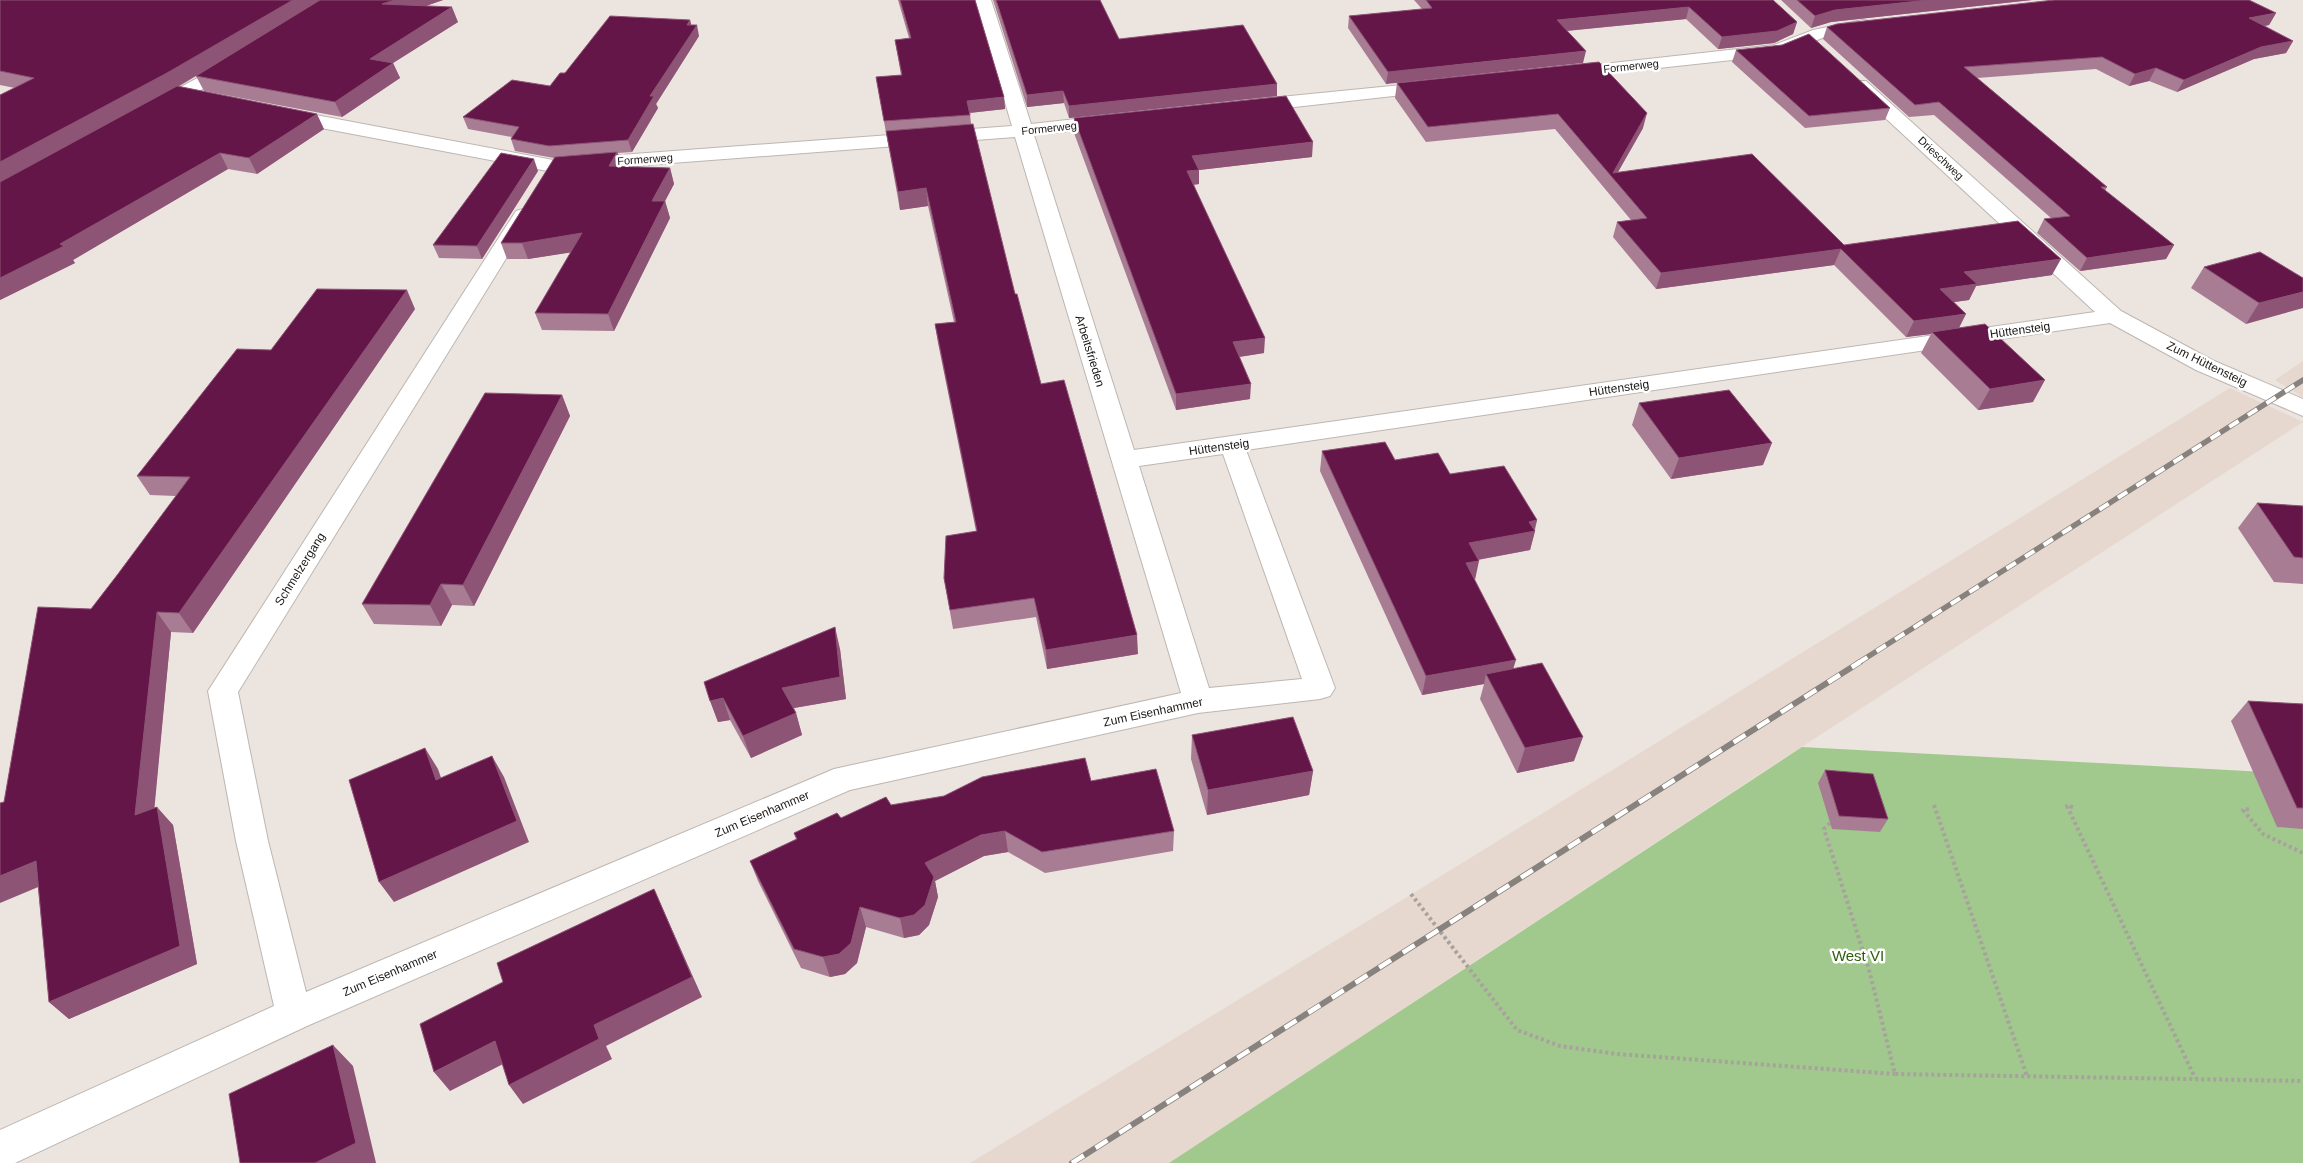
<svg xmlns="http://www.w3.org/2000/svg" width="2303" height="1163" font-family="Helvetica,sans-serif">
	<rect width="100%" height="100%" fill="#ece4df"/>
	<path fill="#e6d8ce" d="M 2303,361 L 2303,397 L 2275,380 Z
		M 2230,388 L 2303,422 L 1752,779 L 1169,1163 L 970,1163 L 1412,894 Z"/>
	<path fill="#a1c98d" d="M 1802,747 L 2303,774 L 2303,1163 L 1169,1163 Z"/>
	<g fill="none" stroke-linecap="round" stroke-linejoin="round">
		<g stroke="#bdb6b1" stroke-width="2">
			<path id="street" d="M 975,0 L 991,0 L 1031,124 L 1112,115 L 1119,117 L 1121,121 L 1119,125 L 1112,127 L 1034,135 L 1134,450 L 2095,312 L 1854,89 L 1851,85 L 1854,81 L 1866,81 L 2121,311 L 2212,360 L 2303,399 L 2303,416 L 2196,370 L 2110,323 L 1246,450 L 1335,688 L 1330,696 L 1320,699 L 1198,713 L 850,790 L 307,1026 L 15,1163 L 0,1163 L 0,1130 L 274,1006 L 236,841 L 208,691 L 516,211 L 523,209 L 530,211 L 533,215 L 238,692 L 268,841 L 306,992 L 834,769 L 1181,693 L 1015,137 L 553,172 L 284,121 L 277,119 L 275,115 L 277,111 L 284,109 L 553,160 L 1012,126 ZM 1223,454 L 1302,679 L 1209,688 L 1139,466 Z
				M 1863,20 L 1869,21 L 1871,25 L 1869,29 L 1825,37 L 1778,55 L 1567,78 L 1561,77 L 1558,73 L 1561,69 L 1567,68 L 1774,45 L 1813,30 Z
				M 231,60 L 237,61 L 240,65 L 237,69 L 165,111 L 151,111 L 149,107 L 151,103 Z
				M 1432,82 L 1438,83 L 1441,87 L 1438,91 L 1251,112 L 1244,110 L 1242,106 L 1244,102 L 1251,100 Z"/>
		</g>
		<path stroke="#a8a19d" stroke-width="4" stroke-dasharray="3 3" stroke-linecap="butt" d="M 1934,805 L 2027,1076
			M 2073,807 L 2067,806 L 2195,1078
			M 2249,809 L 2243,810 L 2263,834 L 2303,853
			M 1830,823 L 1824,829 L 1869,970 L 1895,1074 L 2303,1081
			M 1411,894 L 1517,1030 L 1560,1046 L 1617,1054 L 1895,1074"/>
		<use href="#street" fill="#fff" fill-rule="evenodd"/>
		<g stroke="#87827e" stroke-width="5.5">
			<path id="rail-far1" d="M 1858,663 L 2303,380"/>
		</g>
		<g stroke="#87827e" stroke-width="6">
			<path id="rail" d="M 1072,1163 L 1860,662"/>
		</g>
		<use href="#rail-far1" stroke="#fff" stroke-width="4" stroke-dasharray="11" stroke-linecap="butt"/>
		<use href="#rail" stroke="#fff" stroke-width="4.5" stroke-dasharray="14" stroke-linecap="butt"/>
	</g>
	<path fill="#a87d94" d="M 0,0 L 443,0 L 426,6 L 458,22 L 393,63 L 400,78 L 342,117 L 204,91 L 196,76 L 178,87 L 324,129 L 257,174 L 228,169 L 73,260 L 75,263 L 0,300 L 0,95 L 15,88 L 0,85 Z
		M 898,0 L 975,0 L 1004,97 L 1005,109 L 970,113 L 971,124 L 1015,294 L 1041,384 L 1138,654 L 1047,669 L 1036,617 L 953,629 L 944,578 L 976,531 L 938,343 L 935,324 L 954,322 L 928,206 L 900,210 L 876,77 L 901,75 L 895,40 L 909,38 Z
		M 993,0 L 1100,0 L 1119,39 L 1277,84 L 1277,96 L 1069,118 L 1064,103 L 1027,107 Z
		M 1414,0 L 1773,0 L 1797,22 L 1793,34 L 1774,43 L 1718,49 L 1686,19 L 1567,31 L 1386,84 L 1348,28 L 1349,16 L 1422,9 Z
		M 1781,0 L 2032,0 L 1831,22 L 1811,28 Z
		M 2276,13 L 2269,25 L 2265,26 L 2293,41 L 2286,53 L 2254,59 L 2177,92 L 2149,81 L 2129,86 L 2096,69 L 1977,78 L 2107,187 L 2105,191 L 2174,245 L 2166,259 L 2080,271 L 2037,233 L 2044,219 L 2051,218 L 1934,115 L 1909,117 L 1823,39 L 1827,27 Z
		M 690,20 L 691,25 L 699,36 L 656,104 L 658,108 L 632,152 L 618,153 L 622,167 L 670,168 L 674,184 L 665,201 L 670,218 L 614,331 L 542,330 L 535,313 L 571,252 L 528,259 L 507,259 L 501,243 L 554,158 L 515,151 L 511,139 L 512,137 L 468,129 L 463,117 L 550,86 L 565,73 Z
		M 1736,50 L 1890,108 L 1885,120 L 1805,128 L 1732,62 Z
		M 1397,83 L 1643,128 L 1618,172 L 1844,245 L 2052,275 L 1976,286 L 1969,300 L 1954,302 L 1959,328 L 2033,402 L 1978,410 L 1921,353 L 1931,334 L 1906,337 L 1834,265 L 1656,289 L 1613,237 L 1617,222 L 1631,220 L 1555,129 L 1426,142 L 1395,98 Z
		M 1074,118 L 1312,157 L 1199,170 L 1199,184 L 1194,185 L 1264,353 L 1239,357 L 1250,399 L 1176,410 L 1074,133 Z
		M 538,171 L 482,259 L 439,258 L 433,245 Z
		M 2204,267 L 2303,278 L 2246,324 L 2191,288 Z
		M 415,309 L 193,633 L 171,632 L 154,807 L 173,825 L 197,964 L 69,1019 L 49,1002 L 38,887 L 4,802 L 91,609 L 118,574 L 176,496 L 150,495 L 137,476 L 271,350 Z
		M 562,395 L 570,416 L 474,606 L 452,605 L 441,626 L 374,624 L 362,604 Z
		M 1639,403 L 1763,465 L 1671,479 L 1632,425 Z
		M 1322,451 L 1395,460 L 1450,474 L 1537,520 L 1535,530 L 1535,531 L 1530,550 L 1478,560 L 1474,580 L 1513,669 L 1574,761 L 1517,773 L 1480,699 L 1484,684 L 1422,695 L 1320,471 Z
		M 2257,503 L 2303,506 L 2303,584 L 2274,582 L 2238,528 Z
		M 840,649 L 846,699 L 794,708 L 796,713 L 802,735 L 751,758 L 730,720 L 718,722 L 704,682 Z
		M 2248,701 L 2303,704 L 2303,829 L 2277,827 L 2231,721 Z
		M 1192,735 L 1313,771 L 1309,795 L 1207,815 L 1191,759 Z
		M 1825,770 L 1888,819 L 1880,832 L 1832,829 L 1818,783 Z
		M 1091,781 L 1174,831 L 1173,851 L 1045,873 L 1008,852 L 984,856 L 935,881 L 938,897 L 929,925 L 919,935 L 904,938 L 866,927 L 857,963 L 845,974 L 830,977 L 801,968 L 758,881 L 750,861 L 796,839 L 794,833 L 841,818 L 891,805 Z"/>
	<path fill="#8d5475" d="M 293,0 L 325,0 L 175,88 L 0,184 L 0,162 Z
		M 395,0 L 443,0 L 388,19 L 382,4 Z
		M 1928,0 L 2032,0 L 1831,22 L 1811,28 L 1815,16 L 1835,10 Z
		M 452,7 L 458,22 L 393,63 L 400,78 L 342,117 L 335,102 L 370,59 Z
		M 1689,7 L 1686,19 L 1554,32 L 1557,20 Z
		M 2276,13 L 2269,25 L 2242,30 L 2249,18 Z
		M 690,20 L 693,31 L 697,25 L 699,36 L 656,104 L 658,108 L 632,152 L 628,140 L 687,25 Z
		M 1797,22 L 1793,34 L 1774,43 L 1718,49 L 1722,37 Z
		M 2293,41 L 2286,53 L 2254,59 L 2177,92 L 2184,80 L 2261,47 Z
		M 1586,51 L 1583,63 L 1386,84 L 1388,72 Z
		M 2156,68 L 2149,81 L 2129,86 L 2135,74 Z
		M 1277,84 L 1277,96 L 1069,118 L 1069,106 Z
		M 1063,91 L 1064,103 L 1027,107 L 1027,95 Z
		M 1004,97 L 1005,109 L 968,113 L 967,101 Z
		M 1647,113 L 1643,128 L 1614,179 L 1613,173 Z
		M 317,114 L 324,129 L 257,174 L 249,158 Z
		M 1313,142 L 1312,157 L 1199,170 L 1199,184 L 1187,185 L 1187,171 L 1192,156 Z
		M 617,152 L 622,168 L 609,166 Z
		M 220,153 L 228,169 L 73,260 L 75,263 L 0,300 L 0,278 L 60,244 Z
		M 534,159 L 538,171 L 482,259 L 477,246 Z
		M 670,168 L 674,184 L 665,201 L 670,218 L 614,331 L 608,314 L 652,201 Z
		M 926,188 L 928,206 L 900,210 L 898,192 Z
		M 582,233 L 587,250 L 528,259 L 522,243 Z
		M 2174,245 L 2166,259 L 2080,271 L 2087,258 Z
		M 1841,249 L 1834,265 L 1656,289 L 1661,273 Z
		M 2061,259 L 2052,275 L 1976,286 L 1969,300 L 1933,305 L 1940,289 L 1964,272 Z
		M 407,290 L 415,309 L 193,633 L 179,613 Z
		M 2303,292 L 2303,308 L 2246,324 L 2259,303 Z
		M 1966,314 L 1958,330 L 1932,332 L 1931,334 L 1906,337 L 1914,321 Z
		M 1265,338 L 1264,353 L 1232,358 L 1233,342 Z
		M 2045,380 L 2033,402 L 1978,410 L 1990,389 Z
		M 1251,384 L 1250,399 L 1176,410 L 1176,394 Z
		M 562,395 L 570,416 L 474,606 L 463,585 Z
		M 1772,443 L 1763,465 L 1671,479 L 1679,458 Z
		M 1537,520 L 1534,531 L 1535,531 L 1530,550 L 1465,562 L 1469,543 L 1529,522 Z
		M 1479,561 L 1475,580 L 1466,563 Z
		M 441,584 L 452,605 L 441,626 L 430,605 Z
		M 157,612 L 171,632 L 152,834 L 135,815 Z
		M 835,627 L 840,649 L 846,699 L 788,709 L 782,688 Z
		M 1137,635 L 1138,654 L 1047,669 L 1046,650 Z
		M 1516,660 L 1510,679 L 1486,674 L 1484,684 L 1422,695 L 1426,676 Z
		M 723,698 L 730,720 L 718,722 L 710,701 Z
		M 796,713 L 802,735 L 751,758 L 743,736 Z
		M 1583,737 L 1574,761 L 1517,773 L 1525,748 Z
		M 425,748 L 438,769 L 449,801 L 436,780 Z
		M 492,756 L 504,777 L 529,842 L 394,902 L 379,882 Z
		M 1313,771 L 1309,795 L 1207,815 L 1208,790 Z
		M 157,807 L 173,825 L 197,964 L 69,1019 L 49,1002 Z
		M 1005,831 L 1008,852 L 984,856 L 935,881 L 938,897 L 929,925 L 919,935 L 904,938 L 900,918 L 925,863 L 981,835 Z
		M 36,861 L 55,880 L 0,903 L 0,876 Z
		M 654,889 L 702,997 L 606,1046 L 612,1059 L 523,1104 L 509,1085 L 594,1025 Z
		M 860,907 L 866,927 L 857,963 L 845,974 L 830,977 L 823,957 Z
		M 495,1041 L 509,1061 L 450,1091 L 434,1072 Z
		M 333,1045 L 353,1066 L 376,1163 L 315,1163 Z"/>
	<path fill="#641648" stroke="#8d5475" d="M 0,0 L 293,0 L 167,73 L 0,162 L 0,95 L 34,78 L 0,71 Z
		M 320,0 L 395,0 L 382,4 L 452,7 L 370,59 L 393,63 L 335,102 L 196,76 Z
		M 900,0 L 975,0 L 1004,97 L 967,101 L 970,115 L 884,121 L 876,77 L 902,75 L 895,40 L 911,38 Z
		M 996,0 L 1100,0 L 1119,39 L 1243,25 L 1277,84 L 1069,106 L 1063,91 L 1027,95 Z
		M 1426,0 L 1773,0 L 1797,22 L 1777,31 L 1722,37 L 1689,7 L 1557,20 L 1586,51 L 1388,72 L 1349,16 L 1432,8 Z
		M 1797,0 L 1928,0 L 1835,10 L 1815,16 Z
		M 2054,0 L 2249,0 L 2276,13 L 2249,18 L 2293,41 L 2261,47 L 2184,80 L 2156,68 L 2135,74 L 2102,57 L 1964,67 L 2107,187 L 2101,187 L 2174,245 L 2087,258 L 2044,219 L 2070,216 L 1939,102 L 1915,105 L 1827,27 L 1837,24 Z
		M 610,16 L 690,20 L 687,25 L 697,25 L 650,96 L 654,96 L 628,140 L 549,146 L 511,139 L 519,127 L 463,117 L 512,80 L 550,86 L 560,73 L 565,73 Z
		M 1809,34 L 1890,108 L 1809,116 L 1736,50 L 1782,45 Z
		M 1599,62 L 1647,113 L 1613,173 L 1752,154 L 1844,245 L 2018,221 L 2061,259 L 1964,272 L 1977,284 L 1940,289 L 1966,314 L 1914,321 L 1841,249 L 1661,273 L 1617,222 L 1647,218 L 1558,114 L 1428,127 L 1397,83 Z
		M 177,86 L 317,114 L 249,158 L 220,153 L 60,244 L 64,246 L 0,278 L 0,182 Z
		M 1286,96 L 1313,142 L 1192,156 L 1199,170 L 1187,171 L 1265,338 L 1233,342 L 1251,384 L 1176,394 L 1074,118 Z
		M 973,124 L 1015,294 L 1017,294 L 1041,384 L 1064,380 L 1137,635 L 1046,650 L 1034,598 L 950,610 L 944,578 L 946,536 L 977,531 L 935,324 L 956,322 L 926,188 L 898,192 L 886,131 Z
		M 617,152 L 609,166 L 670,168 L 652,201 L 665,201 L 608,314 L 535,313 L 582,233 L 522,243 L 501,243 L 555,157 Z
		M 501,153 L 534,159 L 477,246 L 433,245 Z
		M 2260,252 L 2303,278 L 2303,292 L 2259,303 L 2204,267 Z
		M 317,289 L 407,290 L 179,613 L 157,612 L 135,815 L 157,807 L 180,946 L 49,1002 L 36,861 L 0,876 L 0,803 L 4,802 L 38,607 L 91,609 L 118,574 L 190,477 L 137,476 L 237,349 L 271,350 Z
		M 1985,324 L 2045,380 L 1990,389 L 1932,332 Z
		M 1729,390 L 1772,443 L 1679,458 L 1639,403 Z
		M 485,393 L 562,395 L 463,585 L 441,584 L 430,605 L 362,604 Z
		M 1385,442 L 1395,460 L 1438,453 L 1450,474 L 1504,466 L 1537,520 L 1529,522 L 1535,531 L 1469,543 L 1479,561 L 1466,563 L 1516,660 L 1426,676 L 1322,451 Z
		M 2257,503 L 2303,506 L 2303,558 L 2294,557 Z
		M 835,627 L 840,677 L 782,688 L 796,713 L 743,736 L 723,698 L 710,701 L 704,682 Z
		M 1542,663 L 1583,737 L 1525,748 L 1486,674 Z
		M 2248,701 L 2303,704 L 2303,808 L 2297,808 Z
		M 1293,717 L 1313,771 L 1208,790 L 1192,735 Z
		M 425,748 L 436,780 L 492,756 L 517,821 L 379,882 L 349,780 Z
		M 1085,758 L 1091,781 L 1156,769 L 1174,831 L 1042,852 L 1005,831 L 981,835 L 925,863 L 934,877 L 925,905 L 914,915 L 900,918 L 860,907 L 851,943 L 839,954 L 823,957 L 794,949 L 750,861 L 797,839 L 794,833 L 837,813 L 841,818 L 886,797 L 891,805 L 944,796 L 982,777 Z
		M 1825,770 L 1873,774 L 1888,819 L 1839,816 Z
		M 654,889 L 692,977 L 594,1025 L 599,1039 L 509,1085 L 495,1041 L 434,1072 L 420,1024 L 503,982 L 497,963 Z
		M 333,1045 L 356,1143 L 315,1163 L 240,1163 L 229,1094 Z"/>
	<g text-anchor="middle" stroke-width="5" stroke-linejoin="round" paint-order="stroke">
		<g font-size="11" fill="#1a1816" stroke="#fff">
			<text transform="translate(1631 66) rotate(-6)" y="4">Formerweg</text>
			<text transform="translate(1049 128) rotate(-6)" y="4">Formerweg</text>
			<text transform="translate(1941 158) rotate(43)" y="4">Drieschweg</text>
			<text transform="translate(645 159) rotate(-4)" y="4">Formerweg</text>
		</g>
		<g font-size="12" fill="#1a1816" stroke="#fff">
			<text transform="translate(2020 330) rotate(-8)" y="4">Hüttensteig</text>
			<text transform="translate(1090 351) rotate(73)" y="4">Arbeitsfrieden</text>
			<text transform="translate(2207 364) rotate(26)" y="4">Zum Hüttensteig</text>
			<text transform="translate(1619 388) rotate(-8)" y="4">Hüttensteig</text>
			<text transform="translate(1219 447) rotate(-8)" y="4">Hüttensteig</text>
			<text transform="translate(300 569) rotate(-58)" y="4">Schmelzergang</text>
			<text transform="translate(1153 712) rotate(-12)" y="4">Zum Eisenhammer</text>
			<text transform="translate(762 814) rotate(-23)" y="4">Zum Eisenhammer</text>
			<text transform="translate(390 973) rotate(-23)" y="4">Zum Eisenhammer</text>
		</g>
		<g font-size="15" fill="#2d5d07" stroke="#fff">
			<text x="1858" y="961">West VI</text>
		</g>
	</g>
</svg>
